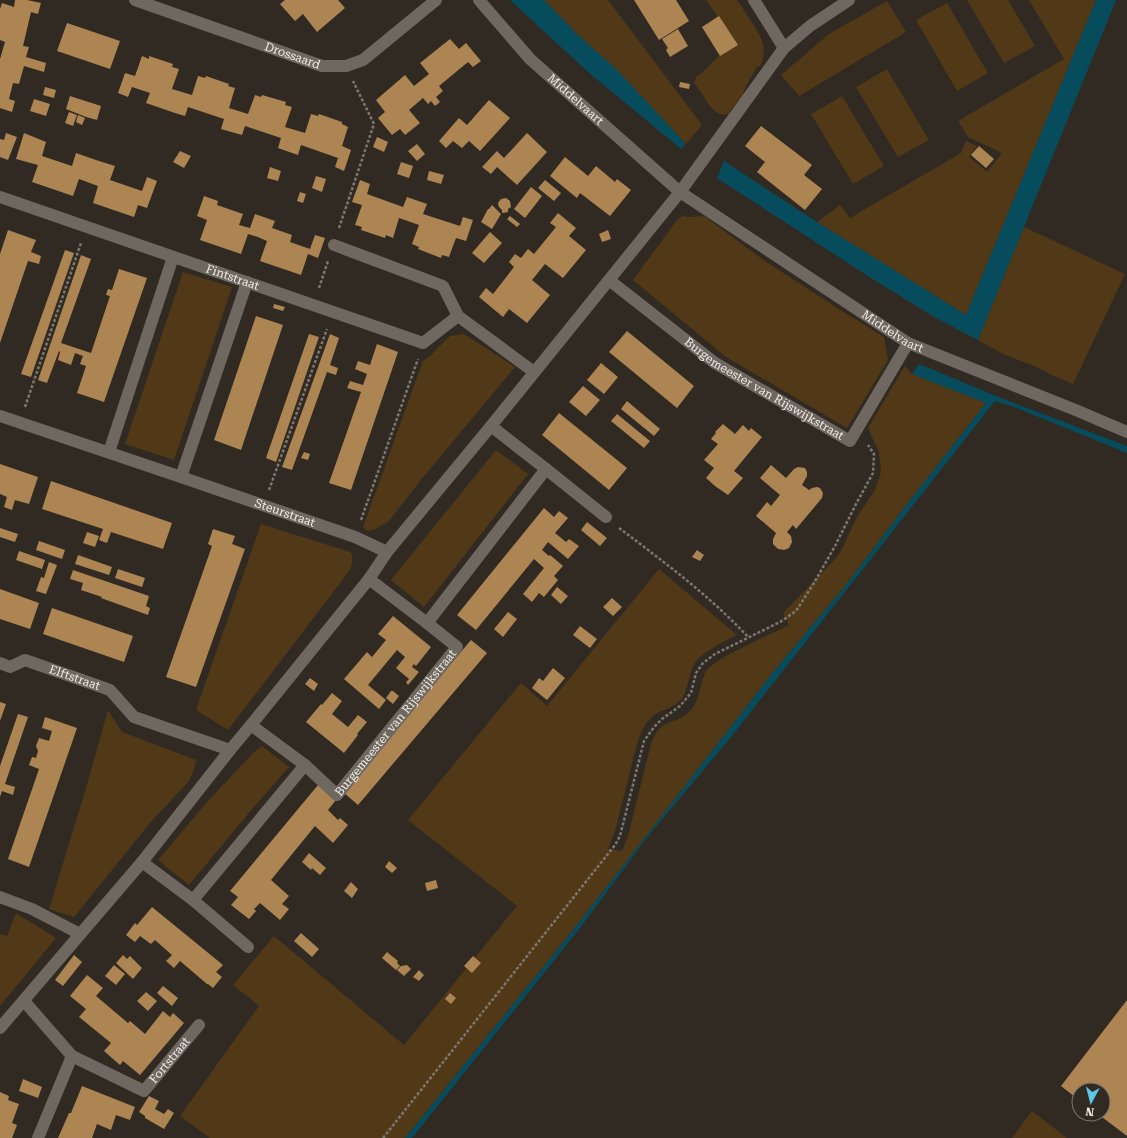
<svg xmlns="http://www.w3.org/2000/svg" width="1127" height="1138" font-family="'Roboto Serif',serif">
	<rect width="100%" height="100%" fill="#302a23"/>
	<path fill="#513917" d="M 544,0 L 608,0 L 702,125 L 686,144 L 617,70 L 578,35 Z
		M 706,0 L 737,0 C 744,11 758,29 762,41 C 765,49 764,60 760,66 L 757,67 L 746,86 L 743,94 L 728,114 C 714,119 705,97 698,88 C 697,86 696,85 694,83 L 696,77 L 704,71 L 735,40 Z
		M 967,0 L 1008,0 L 1035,46 L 1004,63 Z
		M 1029,0 L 1096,0 L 966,315 L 817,222 L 840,205 L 850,218 L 961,153 L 966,141 L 977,146 L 969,157 L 987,172 L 1002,153 L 968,137 L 958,121 L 1064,59 Z
		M 887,1 L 906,32 L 799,96 L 781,75 L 829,34 Z
		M 947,3 L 988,73 L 957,91 L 916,20 Z
		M 887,69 L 929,140 L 898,157 L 856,87 Z
		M 842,96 L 884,166 L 853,184 L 811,114 Z
		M 682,216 L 689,217 L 704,216 L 762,259 L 837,308 L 884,337 L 888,360 L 847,428 L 726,357 L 633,280 L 677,220 Z
		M 1024,227 L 1125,274 L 1073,384 L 1052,375 L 1039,368 L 1003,354 L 978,340 Z
		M 183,272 L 232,287 L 174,460 L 125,444 Z
		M 464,334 L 515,367 L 421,480 L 388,522 L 375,529 L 370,531 L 366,530 L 363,527 L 423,361 L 429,357 L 450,336 Z
		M 905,366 L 912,374 L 986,403 L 911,499 L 845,586 L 774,671 L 577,925 L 405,1138 L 210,1138 L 180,1116 L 259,1006 L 233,985 L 274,936 L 404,1045 L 517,906 L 408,820 L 521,683 L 547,706 L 659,569 L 737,635 C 726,640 699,654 694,664 C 689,674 687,695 680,701 C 672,708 661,710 653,716 C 645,722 642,731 638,740 L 615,831 L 608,849 L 622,851 L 628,836 L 651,744 C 653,739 655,734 658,730 C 666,721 684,720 692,709 C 700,698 700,683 706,671 C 713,659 774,633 789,625 L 783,613 L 839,555 L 857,517 L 875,490 L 881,472 L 879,452 L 868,428 Z
		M 496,450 L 528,474 L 424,607 L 391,580 Z
		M 261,524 L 350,552 L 352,554 L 352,563 L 350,570 L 228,730 L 196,710 Z
		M 108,710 L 122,732 L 196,760 L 194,769 L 189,781 L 150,823 L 74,917 L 49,909 L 86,788 Z
		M 262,746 L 289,767 L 253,808 L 189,885 L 158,860 L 207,802 L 254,752 Z
		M 16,913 L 56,938 L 0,1006 L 0,934 L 7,936 Z
		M 1032,1111 L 1067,1138 L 1012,1138 Z"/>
	<path fill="#074c5d" d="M 510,0 L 544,0 L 578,35 L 617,70 L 686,144 L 681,149 L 588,72 Z
		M 1096,0 L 1116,0 L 978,340 L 936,318 L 871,278 L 717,178 L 724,161 L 817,222 L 966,315 Z
		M 919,364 L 996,396 L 1127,446 L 1127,453 L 1014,407 L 995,401 L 731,737 L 649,835 L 580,928 L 412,1138 L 405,1138 L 577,925 L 774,671 L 845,586 L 911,499 L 986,403 L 912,374 Z"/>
	<path fill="#ad8552" d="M 15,0 L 27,0 L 41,3 L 38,14 L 31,12 L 23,46 L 29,47 L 26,57 L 46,63 L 44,72 L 24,66 L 19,84 L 13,83 L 9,99 L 15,101 L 12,112 L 0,108 L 0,59 L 5,42 L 0,40 L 0,9 L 2,3 L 14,7 Z
		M 285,0 L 338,0 L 345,8 L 317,32 L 303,14 L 295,21 L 280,4 Z
		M 634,0 L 676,0 L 689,21 L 659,40 Z
		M 719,16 L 738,45 L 720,56 L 702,27 Z
		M 67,23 L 120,41 L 110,69 L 57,51 Z
		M 678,29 L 688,46 L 670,57 L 666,50 L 668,48 L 662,39 Z
		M 450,39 L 459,49 L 466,43 L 481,61 L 473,67 L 468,62 L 439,86 L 443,91 L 436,97 L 440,102 L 435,106 L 431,101 L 428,104 L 423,98 L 409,110 L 420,123 L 405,135 L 400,129 L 392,135 L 378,118 L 385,112 L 376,100 L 405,75 L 414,86 L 429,74 L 420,63 Z
		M 142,56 L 149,59 L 149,56 L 173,64 L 172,67 L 179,69 L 172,89 L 192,95 L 198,76 L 205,78 L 206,76 L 229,84 L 228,86 L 235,88 L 229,108 L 248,114 L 255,95 L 261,97 L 262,95 L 286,102 L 285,105 L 292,107 L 285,127 L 305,133 L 311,114 L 318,116 L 319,114 L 342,122 L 342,124 L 348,127 L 342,146 L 351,150 L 344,171 L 335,167 L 338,158 L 301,145 L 298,155 L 278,148 L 281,138 L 245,126 L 242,135 L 221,129 L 224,119 L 188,107 L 185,116 L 175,113 L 146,103 L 150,93 L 132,87 L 128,97 L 118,93 L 125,73 L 135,76 Z
		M 680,82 L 690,84 L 689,89 L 679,87 Z
		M 45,87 L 56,90 L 54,98 L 43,95 Z
		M 70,96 L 101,106 L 97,120 L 86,117 L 66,109 Z
		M 34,99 L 50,104 L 46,116 L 30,111 Z
		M 489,100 L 510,118 L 480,151 L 469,141 L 462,148 L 453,141 L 446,148 L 439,141 L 459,118 L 467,125 Z
		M 69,112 L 77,115 L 73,126 L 65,123 Z
		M 78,115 L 85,118 L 82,125 L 76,122 Z
		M 761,126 L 812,165 L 804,175 L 822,189 L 805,210 L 757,172 L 765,162 L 745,146 Z
		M 6,133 L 17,137 L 8,160 L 0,157 L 0,139 L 4,140 Z
		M 24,133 L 46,142 L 42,156 L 72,166 L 76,153 L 96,160 L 115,166 L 110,180 L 142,191 L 147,177 L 157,181 L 147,208 L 138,205 L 134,217 L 93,203 L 98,186 L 79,179 L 73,196 L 32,182 L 38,165 L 16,159 Z
		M 527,133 L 547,152 L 517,185 L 497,167 L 491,174 L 482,167 L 497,151 L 504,158 Z
		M 377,137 L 388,142 L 384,152 L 373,147 Z
		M 417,144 L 425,154 L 417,161 L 408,151 Z
		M 979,146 L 994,159 L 986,168 L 971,155 Z
		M 180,151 L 191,156 L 184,168 L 173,162 Z
		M 565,157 L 588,176 L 596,166 L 615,182 L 617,179 L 631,190 L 610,216 L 580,193 L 577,198 L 550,176 Z
		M 401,162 L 413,166 L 409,178 L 397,174 Z
		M 270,167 L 281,171 L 278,181 L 267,178 Z
		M 429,171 L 444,175 L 441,184 L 427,180 Z
		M 316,176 L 326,179 L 322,192 L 312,188 Z
		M 360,180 L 370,184 L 367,194 L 403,207 L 407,197 L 427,204 L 423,214 L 460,226 L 463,217 L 473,220 L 466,241 L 456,238 L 449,257 L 442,255 L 441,258 L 418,249 L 419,247 L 412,244 L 419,225 L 399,218 L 393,238 L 386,235 L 385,238 L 361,230 L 362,227 L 355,225 L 362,205 L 352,202 Z
		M 545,180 L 561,193 L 554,201 L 538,188 Z
		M 531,187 L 542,196 L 525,218 L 514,209 Z
		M 300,192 L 306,194 L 303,203 L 297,201 Z
		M 204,196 L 218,201 L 217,205 L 243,214 L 239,225 L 250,228 L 255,214 L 275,221 L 272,228 L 292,235 L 290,242 L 310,249 L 315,235 L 325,238 L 318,258 L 308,254 L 301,275 L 260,261 L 267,241 L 258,237 L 248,234 L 241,254 L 200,240 L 207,220 L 197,216 Z
		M 506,198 L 510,201 L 511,207 L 508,209 L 508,212 L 502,213 L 502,210 L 499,207 L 498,203 L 501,199 Z
		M 492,205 L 501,214 L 492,229 L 481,222 L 488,209 L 489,209 Z
		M 558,213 L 576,228 L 569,236 L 586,250 L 563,278 L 545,264 L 532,280 L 550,295 L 527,323 L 509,309 L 503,317 L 479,297 L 486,288 L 493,294 L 514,267 L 509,262 L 515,254 L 521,258 L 528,249 L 534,254 L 556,227 L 550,223 Z
		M 510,216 L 520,224 L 517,227 L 507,219 Z
		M 8,230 L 36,240 L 31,252 L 41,256 L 39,264 L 28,261 L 0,343 L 0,254 Z
		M 608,230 L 611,239 L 602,242 L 599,234 Z
		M 490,232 L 502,243 L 484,263 L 472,253 Z
		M 65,250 L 74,253 L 31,377 L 21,374 Z
		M 81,255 L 91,259 L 61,343 L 91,353 L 110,296 L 106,295 L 108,289 L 112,290 L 119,269 L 147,278 L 104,402 L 77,393 L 86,366 L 80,364 L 83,356 L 75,353 L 71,365 L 58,360 L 60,352 L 59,351 L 47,383 L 38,380 Z
		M 274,304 L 285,307 L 283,311 L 273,308 Z
		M 256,316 L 283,325 L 241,450 L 214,440 Z
		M 627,331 L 694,386 L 677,408 L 609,352 Z
		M 309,334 L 319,337 L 276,462 L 266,458 Z
		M 330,334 L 339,338 L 330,365 L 338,368 L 336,375 L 327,372 L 292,470 L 282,467 Z
		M 377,344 L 398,352 L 351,490 L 329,483 L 361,392 L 347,388 L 350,381 L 363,385 L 367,374 L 355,369 L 358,361 L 370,365 Z
		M 601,363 L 618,377 L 604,394 L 587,380 Z
		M 583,386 L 600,400 L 586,416 L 569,402 Z
		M 627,401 L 660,429 L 654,436 L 621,409 Z
		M 559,413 L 627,468 L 609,490 L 542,435 Z
		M 617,414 L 650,441 L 644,448 L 611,421 Z
		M 723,424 L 735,434 L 743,425 L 749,431 L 751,428 L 762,437 L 734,471 L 743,478 L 728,495 L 715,486 L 706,478 L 714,468 L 704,460 L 718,444 L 711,439 L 716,433 L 715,432 Z
		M 304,452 L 310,454 L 308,460 L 301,458 Z
		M 0,464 L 38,477 L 29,504 L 15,500 L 12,510 L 4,507 L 7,497 L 0,494 Z
		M 771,465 L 786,478 L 794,469 L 798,467 L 805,468 L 807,472 L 807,476 L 802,485 L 809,490 L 812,488 L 817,487 L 820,488 L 823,493 L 822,498 L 796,529 L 793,525 L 787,532 L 791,536 L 792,542 L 789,548 L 784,550 L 778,549 L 773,544 L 773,539 L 776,533 L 756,516 L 767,502 L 771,506 L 780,495 L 760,478 Z
		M 51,481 L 172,523 L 163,549 L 111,532 L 107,543 L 99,540 L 103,529 L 42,509 Z
		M 544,508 L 554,517 L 559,511 L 568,518 L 555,533 L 566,542 L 569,539 L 579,546 L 568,559 L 548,542 L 542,550 L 549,556 L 550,555 L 563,566 L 554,576 L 558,580 L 544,597 L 539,593 L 532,602 L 523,594 L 544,568 L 534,559 L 476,630 L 457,615 Z
		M 587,522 L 607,538 L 600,546 L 581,530 Z
		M 0,528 L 18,534 L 15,542 L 0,537 Z
		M 213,529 L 235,536 L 232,544 L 245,549 L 196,687 L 166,677 L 212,546 L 208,544 Z
		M 87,532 L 99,536 L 95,547 L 83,543 Z
		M 39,541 L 65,550 L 62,559 L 36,550 Z
		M 697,550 L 704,555 L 700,561 L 692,557 Z
		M 19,551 L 45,560 L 42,569 L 16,560 Z
		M 78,555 L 112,567 L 109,575 L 75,564 Z
		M 49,562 L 57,565 L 46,594 L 36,591 L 41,577 L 44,578 Z
		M 118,569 L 145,578 L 142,587 L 115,578 Z
		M 73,570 L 149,596 L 146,606 L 150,608 L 148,615 L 101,598 L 102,597 L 81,590 L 83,583 L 70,579 Z
		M 557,587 L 568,596 L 561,604 L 551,595 Z
		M 0,589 L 39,603 L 30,629 L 0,619 Z
		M 612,598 L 622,607 L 613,616 L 603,607 Z
		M 52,608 L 133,636 L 124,662 L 43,634 Z
		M 508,612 L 517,619 L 503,637 L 494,629 Z
		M 393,616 L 431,647 L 416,666 L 414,664 L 412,667 L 419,672 L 408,685 L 406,682 L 409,679 L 396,668 L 405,657 L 397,650 L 368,685 L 386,700 L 379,709 L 344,679 L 367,652 L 372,657 L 386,640 L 378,634 Z
		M 580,626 L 597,639 L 590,648 L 573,635 Z
		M 471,640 L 487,653 L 358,805 L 343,792 Z
		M 553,668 L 565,678 L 547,700 L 532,688 L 539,678 L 543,681 Z
		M 310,678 L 318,684 L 314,691 L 305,684 Z
		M 391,691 L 393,691 L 399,696 L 393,704 L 386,698 Z
		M 332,693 L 342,701 L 332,714 L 348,727 L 358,715 L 367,722 L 357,734 L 358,735 L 344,753 L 306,722 L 321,704 L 322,705 Z
		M 0,702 L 6,704 L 0,721 Z
		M 18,714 L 28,717 L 5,784 L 15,787 L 13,795 L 2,791 L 0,797 L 0,766 Z
		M 45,717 L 77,728 L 29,867 L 8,859 L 39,769 L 29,765 L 32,757 L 36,758 L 38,751 L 36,746 L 39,738 L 49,741 L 52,731 L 42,728 Z
		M 318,785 L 336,800 L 328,810 L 338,820 L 340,818 L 348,825 L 333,843 L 315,826 L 271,880 L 289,896 L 282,904 L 289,909 L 280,920 L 260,903 L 254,909 L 256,911 L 249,919 L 231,905 L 238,897 L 230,891 Z
		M 309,853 L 326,868 L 320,875 L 312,868 L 311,870 L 302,862 Z
		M 389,861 L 397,868 L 392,873 L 385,867 Z
		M 436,880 L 438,888 L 427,891 L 425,883 Z
		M 351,882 L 358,889 L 352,898 L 344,891 Z
		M 152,907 L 223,965 L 216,972 L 222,977 L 213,988 L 208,984 L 207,984 L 180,961 L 174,968 L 166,961 L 172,955 L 155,940 L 151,944 L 140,936 L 135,942 L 126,935 L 135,923 L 137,925 Z
		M 301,933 L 319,949 L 312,957 L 294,941 Z
		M 387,952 L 398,961 L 397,963 L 400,966 L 396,970 L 382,958 Z
		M 74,955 L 82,962 L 63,986 L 55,980 Z
		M 123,955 L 127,959 L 130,956 L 142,968 L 133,979 L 116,963 Z
		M 473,956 L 481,963 L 472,973 L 464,966 Z
		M 114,965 L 125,974 L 116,985 L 105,976 Z
		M 407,965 L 411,969 L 404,976 L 397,970 L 401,966 Z
		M 419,970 L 424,975 L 419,981 L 413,977 Z
		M 87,975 L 103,988 L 96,996 L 128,1023 L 130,1021 L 145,1034 L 163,1011 L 170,1017 L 173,1013 L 184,1023 L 140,1075 L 123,1061 L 120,1065 L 104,1051 L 111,1043 L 79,1017 L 86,1009 L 70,996 Z
		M 163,986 L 178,998 L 172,1006 L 157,993 Z
		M 146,992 L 157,1001 L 148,1011 L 137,1001 Z
		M 450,993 L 456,998 L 451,1004 L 445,999 Z
		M 1127,1000 L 1127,1136 L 1098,1114 L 1103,1114 L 1103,1090 L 1079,1090 L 1079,1100 L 1061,1086 Z
		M 23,1079 L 42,1087 L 38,1098 L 19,1091 Z
		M 82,1086 L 135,1107 L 130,1120 L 116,1115 L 111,1130 L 97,1124 L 92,1138 L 58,1138 L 69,1113 L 71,1113 Z
		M 0,1092 L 9,1096 L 8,1100 L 19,1104 L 12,1123 L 17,1125 L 12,1138 L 0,1138 Z
		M 149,1096 L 159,1101 L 155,1109 L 164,1114 L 168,1109 L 174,1113 L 164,1129 L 145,1118 L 145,1116 L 139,1112 Z"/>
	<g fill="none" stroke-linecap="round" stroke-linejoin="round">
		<path stroke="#7c7771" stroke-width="2.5" stroke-dasharray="3 2" stroke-linecap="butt" d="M 339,228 L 374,124 L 353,81
			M 319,288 L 328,261
			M 25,407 L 81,243
			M 269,490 L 327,329
			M 361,520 L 418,359
			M 619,528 C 664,562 710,596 748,637
			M 383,1138 L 615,845 L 620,836 L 644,741 L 654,727 L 662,719 L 680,706 L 691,693 L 696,673 L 703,663 L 715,654 L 780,622 L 796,611 L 814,583 L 835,546 L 856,504 L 873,473 L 874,454 L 868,445"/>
		<g stroke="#6e6860" stroke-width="12">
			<path id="s1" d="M 135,0 L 322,66 L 346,66 L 363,60 L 436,0"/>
			<path id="s2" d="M 479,0 L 530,59 L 680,192 L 908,343 L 1078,411 L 1127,432"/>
			<path d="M 754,0 L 784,48"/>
			<path id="s3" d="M 0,197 L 423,343 L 458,316 L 534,372"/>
			<path d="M 334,245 L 443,286 L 458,316"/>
			<path id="s4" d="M 609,280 L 715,363 L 850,441 L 908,343"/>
			<path id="s5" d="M 0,416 L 181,477 L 355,537 L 387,552"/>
			<path d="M 109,452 L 173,257"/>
			<path d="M 546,469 L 606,517"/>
			<path d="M 181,477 L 247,282"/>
			<path d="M 369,579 L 427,623 L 546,469 L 491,426"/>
			<path id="s6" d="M 0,663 L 10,667 L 25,660 L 110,690 L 134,717 L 230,750"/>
			<path id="s7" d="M 305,765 L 337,795 L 457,647 L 427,623"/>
			<path d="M 142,862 L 193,900 L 305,765 L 251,725"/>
			<path d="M 0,897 L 32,909 L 80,934"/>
			<path d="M 193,900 L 248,947"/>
			<path id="s8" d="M 24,1001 L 72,1056 L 144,1091 L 199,1025"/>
			<path d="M 0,1028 L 142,862 L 230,750 L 251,725 L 369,579 L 387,552 L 491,426 L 680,192 L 784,48 L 810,26 L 849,0"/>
			<path d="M 38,1138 L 72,1056"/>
		</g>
	</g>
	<g text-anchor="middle" stroke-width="4" stroke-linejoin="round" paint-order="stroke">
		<g font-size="12" fill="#f0ece7" stroke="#302a23">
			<text dy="4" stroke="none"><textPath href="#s1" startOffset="167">Drossaard</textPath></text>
			<text dy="4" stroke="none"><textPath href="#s2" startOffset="139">Middelvaart</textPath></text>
			<text dy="4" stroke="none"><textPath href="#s3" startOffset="246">Fintstraat</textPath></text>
			<text dy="4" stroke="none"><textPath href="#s2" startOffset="533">Middelvaart</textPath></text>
			<text dy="4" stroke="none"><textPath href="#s4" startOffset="190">Burgemeester van Rijswijkstraat</textPath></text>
			<text dy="4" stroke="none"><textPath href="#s5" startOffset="301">Steurstraat</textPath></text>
			<text dy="4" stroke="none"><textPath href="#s6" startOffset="80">Elftstraat</textPath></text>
			<text dy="4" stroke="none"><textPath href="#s7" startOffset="137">Burgemeester van Rijswijkstraat</textPath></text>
			<text dy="4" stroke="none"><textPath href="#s8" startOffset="193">Fortstraat</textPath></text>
		</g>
	</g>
	<g transform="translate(1091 1102) rotate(187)"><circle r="19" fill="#302a23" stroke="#7d7871"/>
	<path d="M0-3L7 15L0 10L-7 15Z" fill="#5cc7e7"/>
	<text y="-6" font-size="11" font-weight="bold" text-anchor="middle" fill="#f0ece7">N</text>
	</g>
</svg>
